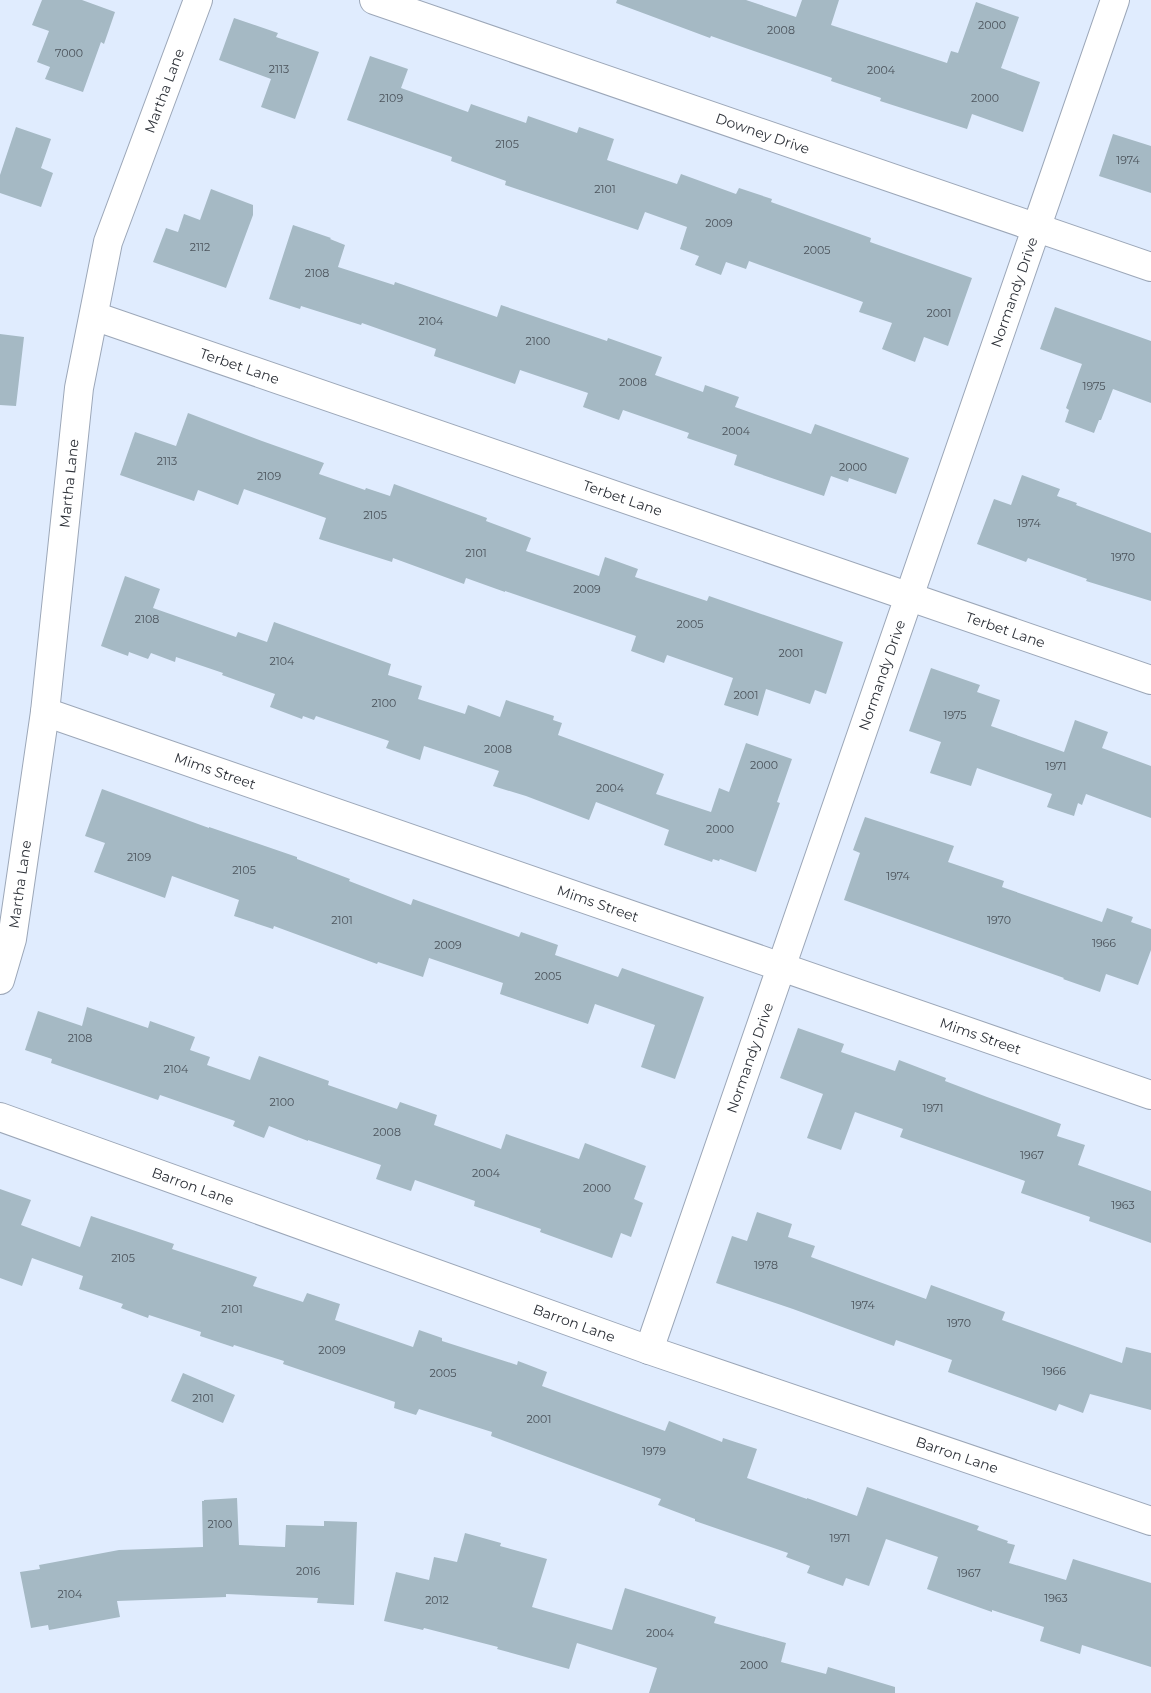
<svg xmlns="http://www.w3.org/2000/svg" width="1151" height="1693" font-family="Montserrat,sans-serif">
	<rect width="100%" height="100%" fill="#e0ecfe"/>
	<path fill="#a5b9c4" d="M 42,0 L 82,0 L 115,12 L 104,44 L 101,42 L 83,92 L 45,79 L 50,67 L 37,62 L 49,31 L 32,25 Z
		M 617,0 L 746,0 L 796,17 L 802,0 L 839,0 L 831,25 L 947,63 L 951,51 L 958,53 L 976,2 L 1019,17 L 1001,68 L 1040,82 L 1023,132 L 972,114 L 967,129 L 880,101 L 881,98 L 831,81 L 832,78 L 711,36 L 710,38 L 616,3 Z
		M 234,18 L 278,33 L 276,37 L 319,52 L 295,119 L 261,107 L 271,79 L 219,60 Z
		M 370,56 L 408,69 L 401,88 L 468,112 L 471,104 L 526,123 L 528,116 L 577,133 L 579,127 L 614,139 L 607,160 L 677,184 L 681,174 L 736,194 L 739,188 L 772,199 L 771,202 L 871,238 L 870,242 L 972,278 L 948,346 L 924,337 L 915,362 L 882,349 L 892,323 L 859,312 L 863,302 L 749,261 L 746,269 L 726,262 L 721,275 L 695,265 L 699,256 L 680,249 L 687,227 L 645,212 L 638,230 L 505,185 L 506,181 L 451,161 L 452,157 L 347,120 Z
		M 16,127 L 51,139 L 41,168 L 53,173 L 41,207 L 0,193 L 0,175 Z
		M 1113,134 L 1151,146 L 1151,193 L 1099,176 Z
		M 211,189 L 253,205 L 253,215 L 226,288 L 153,262 L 166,228 L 178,232 L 184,214 L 200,220 Z
		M 293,225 L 331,238 L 330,239 L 345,245 L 338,267 L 394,285 L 395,282 L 497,317 L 501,305 L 607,341 L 608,338 L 662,357 L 655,375 L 703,392 L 705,385 L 739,397 L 735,407 L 811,434 L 815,424 L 909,458 L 896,494 L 849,478 L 848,482 L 831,476 L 824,496 L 734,465 L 737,455 L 687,438 L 689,433 L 623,410 L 619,420 L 583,407 L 588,393 L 520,370 L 515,384 L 434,356 L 436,349 L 362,323 L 361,325 L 301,306 L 300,309 L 269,299 Z
		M 1055,307 L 1151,341 L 1151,403 L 1113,389 L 1101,420 L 1099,420 L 1094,433 L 1065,422 L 1069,410 L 1066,408 L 1082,364 L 1040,349 Z
		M 0,334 L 24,337 L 16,406 L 0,405 Z
		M 188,413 L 262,441 L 324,463 L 319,474 L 365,490 L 366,488 L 390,496 L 394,484 L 487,518 L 486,521 L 531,538 L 526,551 L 599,576 L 605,557 L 638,569 L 635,577 L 707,601 L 709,596 L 843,642 L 826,694 L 815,690 L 810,704 L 766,689 L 758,716 L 724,705 L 733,678 L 667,655 L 664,663 L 631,651 L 636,636 L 505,591 L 505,592 L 466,578 L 464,584 L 393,558 L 392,562 L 319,539 L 326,518 L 244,489 L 238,505 L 198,490 L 194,501 L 120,475 L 135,432 L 176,446 Z
		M 1022,475 L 1060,489 L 1057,496 L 1077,503 L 1076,505 L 1151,533 L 1151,601 L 1086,581 L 1087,579 L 1028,558 L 1026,562 L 977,544 L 994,499 L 1011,505 Z
		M 125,576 L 160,589 L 153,608 L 236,637 L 238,632 L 267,642 L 274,622 L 391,664 L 388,675 L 422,686 L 418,699 L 465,714 L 468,705 L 500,717 L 506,700 L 554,716 L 553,720 L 562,723 L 558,735 L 664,774 L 656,794 L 711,812 L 719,788 L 729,792 L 746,743 L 792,759 L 777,802 L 780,803 L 756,872 L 720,859 L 719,861 L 713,859 L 712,862 L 664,845 L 669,830 L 596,802 L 589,820 L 526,796 L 493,786 L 499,771 L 424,746 L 420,760 L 386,748 L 389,741 L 316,716 L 314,720 L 303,716 L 302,719 L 270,707 L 275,694 L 222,675 L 223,673 L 176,657 L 175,662 L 151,653 L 148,659 L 129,652 L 128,656 L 101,646 Z
		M 931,668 L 980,685 L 977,692 L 1000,700 L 991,726 L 1064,752 L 1075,720 L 1108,732 L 1102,748 L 1151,766 L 1151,818 L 1086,794 L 1082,805 L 1078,803 L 1074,816 L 1047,807 L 1052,794 L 977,768 L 971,786 L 930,773 L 941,742 L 909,731 Z
		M 102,789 L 209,828 L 209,827 L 297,857 L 297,859 L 350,879 L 349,881 L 411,905 L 413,899 L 519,937 L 521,932 L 558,945 L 555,955 L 618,977 L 622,968 L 704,997 L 675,1079 L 641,1067 L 655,1025 L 595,1004 L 588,1024 L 500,994 L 503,983 L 429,958 L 423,977 L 378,962 L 377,964 L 274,926 L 273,929 L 234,916 L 239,900 L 172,876 L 165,898 L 94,872 L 105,843 L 85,836 Z
		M 865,817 L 954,846 L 948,862 L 1004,881 L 1002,887 L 1102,922 L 1107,908 L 1133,917 L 1131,922 L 1151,929 L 1151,950 L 1138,985 L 1106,974 L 1100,992 L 1063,979 L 1064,978 L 844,900 L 860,853 L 853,850 Z
		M 87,1007 L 148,1028 L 150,1021 L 195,1037 L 190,1050 L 210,1057 L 207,1065 L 250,1080 L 259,1056 L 329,1081 L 328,1085 L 397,1109 L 400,1102 L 437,1115 L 434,1125 L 501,1149 L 506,1134 L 579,1159 L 585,1143 L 646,1166 L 634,1199 L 643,1203 L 631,1237 L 621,1233 L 612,1258 L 540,1232 L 541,1229 L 474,1206 L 475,1201 L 415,1180 L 411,1191 L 376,1179 L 381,1165 L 308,1140 L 308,1141 L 269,1126 L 264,1138 L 233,1126 L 235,1121 L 160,1095 L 158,1100 L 51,1063 L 52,1059 L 25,1050 L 38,1011 L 82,1026 Z
		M 798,1028 L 844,1044 L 841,1052 L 895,1071 L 899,1060 L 946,1078 L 945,1081 L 987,1097 L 1061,1124 L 1057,1136 L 1085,1145 L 1078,1165 L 1151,1191 L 1151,1243 L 1089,1221 L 1090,1217 L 1021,1193 L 1025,1181 L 900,1137 L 903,1129 L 855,1112 L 841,1150 L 807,1138 L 823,1094 L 780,1078 Z
		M 0,1189 L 31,1200 L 21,1225 L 80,1247 L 91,1216 L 174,1244 L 172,1249 L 257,1277 L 253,1286 L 303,1302 L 307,1293 L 340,1304 L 335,1320 L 413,1347 L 419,1330 L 442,1338 L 442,1341 L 517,1365 L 518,1361 L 547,1372 L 542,1386 L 665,1431 L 669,1421 L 722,1442 L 723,1438 L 757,1449 L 747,1478 L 807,1499 L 807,1498 L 857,1516 L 867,1487 L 979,1526 L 977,1530 L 1008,1541 L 1007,1543 L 1015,1545 L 1009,1563 L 1066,1580 L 1073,1559 L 1151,1583 L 1151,1667 L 1082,1645 L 1080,1654 L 1040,1641 L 1044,1627 L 992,1610 L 992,1612 L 927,1589 L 938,1557 L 886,1539 L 869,1586 L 846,1578 L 843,1586 L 807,1573 L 810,1566 L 786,1557 L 788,1553 L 695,1521 L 695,1519 L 658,1505 L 661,1499 L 491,1436 L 492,1432 L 419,1409 L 416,1415 L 394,1408 L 395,1402 L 283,1364 L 284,1361 L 234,1345 L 233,1347 L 200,1336 L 201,1332 L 149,1315 L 148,1318 L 121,1308 L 123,1304 L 79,1289 L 83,1276 L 32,1258 L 22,1286 L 0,1278 Z
		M 757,1212 L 792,1224 L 788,1237 L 815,1246 L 811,1257 L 926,1299 L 931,1285 L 1005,1312 L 1002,1320 L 1122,1363 L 1126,1347 L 1151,1353 L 1151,1410 L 1090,1394 L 1083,1413 L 1059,1404 L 1056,1411 L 948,1372 L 952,1360 L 896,1340 L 894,1346 L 793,1309 L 716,1283 L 732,1236 L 747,1241 Z
		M 183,1373 L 235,1395 L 223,1423 L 171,1401 Z
		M 237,1498 L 239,1545 L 285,1547 L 286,1525 L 324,1526 L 324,1521 L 357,1522 L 354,1605 L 317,1603 L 318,1598 L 226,1594 L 226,1597 L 117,1601 L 120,1617 L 49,1630 L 48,1625 L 31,1628 L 20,1572 L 40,1569 L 39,1565 L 119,1550 L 203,1547 L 202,1501 L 204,1501 L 204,1500 Z
		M 465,1533 L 501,1543 L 500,1546 L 547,1559 L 532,1607 L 612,1630 L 625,1588 L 716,1617 L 714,1623 L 786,1643 L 781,1662 L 826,1674 L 828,1667 L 895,1687 L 895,1693 L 649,1693 L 657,1668 L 577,1643 L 569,1669 L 497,1649 L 498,1647 L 424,1628 L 423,1630 L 384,1621 L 396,1572 L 429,1580 L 434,1557 L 457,1562 Z"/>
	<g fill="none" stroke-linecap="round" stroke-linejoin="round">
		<g stroke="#9ca7b8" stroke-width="30">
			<g id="minor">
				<path id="s1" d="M 374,0 L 1151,267"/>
				<path id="s2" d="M 94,316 L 1151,680"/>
				<path id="s3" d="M 45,712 L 1151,1095"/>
				<path id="s4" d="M 0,980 L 12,939 L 45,712 L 79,388 L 108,242 L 198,0"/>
				<path id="s5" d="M 0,1117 L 649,1350 L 1151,1521"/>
				<path id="s6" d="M 649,1350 L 1115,0"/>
			</g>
		</g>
		<use href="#minor" stroke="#fff" stroke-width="28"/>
	</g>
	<g text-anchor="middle" stroke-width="5" stroke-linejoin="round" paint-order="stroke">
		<g font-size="11" fill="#4b535b">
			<text x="992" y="29">2000</text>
			<text x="781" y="34">2008</text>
			<text x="69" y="57">7000</text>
			<text x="279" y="73">2113</text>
			<text x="881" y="74">2004</text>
			<text x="391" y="102">2109</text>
			<text x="985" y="102">2000</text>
			<text x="507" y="148">2105</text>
			<text x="1128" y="164">1974</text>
			<text x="605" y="193">2101</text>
			<text x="719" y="227">2009</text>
			<text x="200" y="251">2112</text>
			<text x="817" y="254">2005</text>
			<text x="317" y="277">2108</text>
			<text x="939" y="317">2001</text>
			<text x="431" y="325">2104</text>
			<text x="538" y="345">2100</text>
			<text x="633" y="386">2008</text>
			<text x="1094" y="390">1975</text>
			<text x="736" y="435">2004</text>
			<text x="167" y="465">2113</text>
			<text x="853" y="471">2000</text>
			<text x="269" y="480">2109</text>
			<text x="375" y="519">2105</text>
			<text x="1029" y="527">1974</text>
			<text x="476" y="557">2101</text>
			<text x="1123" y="561">1970</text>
			<text x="587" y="593">2009</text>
			<text x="147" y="623">2108</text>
			<text x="690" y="628">2005</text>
			<text x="791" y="657">2001</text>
			<text x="282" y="665">2104</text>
			<text x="746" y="699">2001</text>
			<text x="384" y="707">2100</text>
			<text x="955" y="719">1975</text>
			<text x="498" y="753">2008</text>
			<text x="764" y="769">2000</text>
			<text x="1056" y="770">1971</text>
			<text x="610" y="792">2004</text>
			<text x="720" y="833">2000</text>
			<text x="139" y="861">2109</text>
			<text x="244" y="874">2105</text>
			<text x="898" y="880">1974</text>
			<text x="342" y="924">2101</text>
			<text x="999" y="924">1970</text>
			<text x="1104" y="947">1966</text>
			<text x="448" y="949">2009</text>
			<text x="548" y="980">2005</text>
			<text x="80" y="1042">2108</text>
			<text x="176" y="1073">2104</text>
			<text x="282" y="1106">2100</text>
			<text x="933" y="1112">1971</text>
			<text x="387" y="1136">2008</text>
			<text x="1032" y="1159">1967</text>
			<text x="486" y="1177">2004</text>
			<text x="597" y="1192">2000</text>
			<text x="1123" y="1209">1963</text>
			<text x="123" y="1262">2105</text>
			<text x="766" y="1269">1978</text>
			<text x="863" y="1309">1974</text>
			<text x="232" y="1313">2101</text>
			<text x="959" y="1327">1970</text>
			<text x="332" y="1354">2009</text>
			<text x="1054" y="1375">1966</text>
			<text x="443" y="1377">2005</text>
			<text x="203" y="1402">2101</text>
			<text x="539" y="1423">2001</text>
			<text x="654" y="1455">1979</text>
			<text x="220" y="1528">2100</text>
			<text x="840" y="1542">1971</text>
			<text x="308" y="1575">2016</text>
			<text x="969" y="1577">1967</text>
			<text x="70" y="1598">2104</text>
			<text x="1056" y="1602">1963</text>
			<text x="437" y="1604">2012</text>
			<text x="660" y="1637">2004</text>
			<text x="754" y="1669">2000</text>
		</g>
		<g font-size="14" fill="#2d3138" stroke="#e0ecfe">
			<text dy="5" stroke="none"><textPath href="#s4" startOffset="908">Martha Lane</textPath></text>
			<text dy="5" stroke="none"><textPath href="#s1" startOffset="411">Downey Drive</textPath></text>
			<text dy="5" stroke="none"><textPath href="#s6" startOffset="1119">Normandy Drive</textPath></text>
			<text dy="5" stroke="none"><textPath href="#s2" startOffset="154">Terbet Lane</textPath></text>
			<text dy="5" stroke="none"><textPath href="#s4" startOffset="502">Martha Lane</textPath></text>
			<text dy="5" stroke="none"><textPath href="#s2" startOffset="559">Terbet Lane</textPath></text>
			<text dy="5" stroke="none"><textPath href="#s2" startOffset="964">Terbet Lane</textPath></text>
			<text dy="5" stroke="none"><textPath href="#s6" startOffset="714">Normandy Drive</textPath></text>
			<text dy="5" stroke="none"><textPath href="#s3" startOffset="180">Mims Street</textPath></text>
			<text dy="5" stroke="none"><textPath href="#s4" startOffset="98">Martha Lane</textPath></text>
			<text dy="5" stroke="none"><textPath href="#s3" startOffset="585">Mims Street</textPath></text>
			<text dy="5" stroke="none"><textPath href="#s3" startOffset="990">Mims Street</textPath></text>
			<text dy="5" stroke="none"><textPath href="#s6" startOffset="309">Normandy Drive</textPath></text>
			<text dy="5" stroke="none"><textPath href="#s5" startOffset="205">Barron Lane</textPath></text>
			<text dy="5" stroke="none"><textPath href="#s5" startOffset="610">Barron Lane</textPath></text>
			<text dy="5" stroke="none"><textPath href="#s5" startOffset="1015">Barron Lane</textPath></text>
		</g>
	</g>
</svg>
